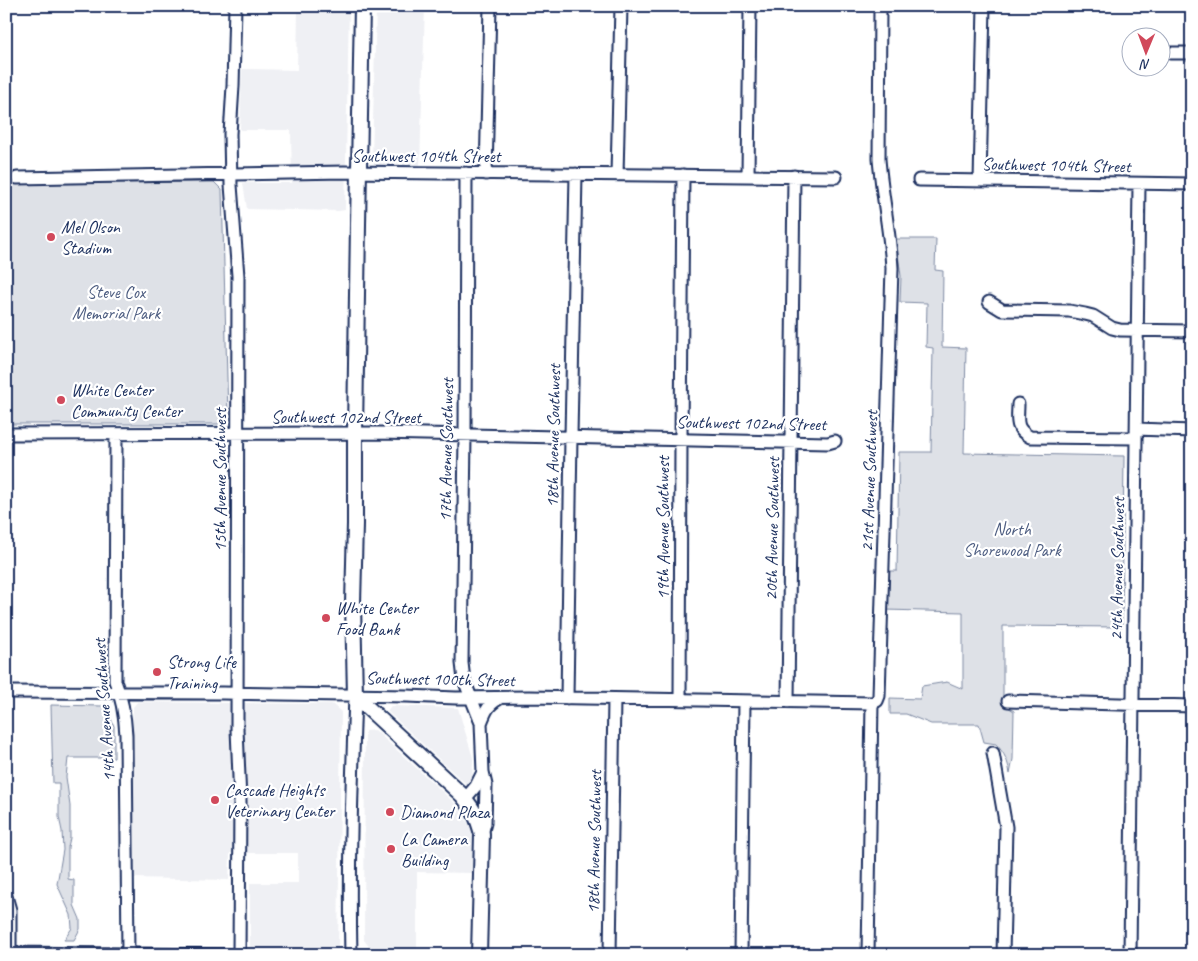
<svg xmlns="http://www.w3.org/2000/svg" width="1198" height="961" font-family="Caveat,sans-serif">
	<rect width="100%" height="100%" fill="#fff"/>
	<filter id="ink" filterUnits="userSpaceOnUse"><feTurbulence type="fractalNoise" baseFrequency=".02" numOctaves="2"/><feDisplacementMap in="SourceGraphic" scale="10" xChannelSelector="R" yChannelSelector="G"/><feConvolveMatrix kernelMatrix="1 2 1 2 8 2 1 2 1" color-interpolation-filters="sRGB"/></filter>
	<g filter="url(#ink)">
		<path fill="#eff0f4" d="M 298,6 L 349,6 L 345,210 L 339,211 L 247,209 L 243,183 L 292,183 L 291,130 L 240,130 L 242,69 L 297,70 Z
			M 376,6 L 425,6 L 420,165 L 374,164 L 372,161 Z
			M 137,702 L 332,704 L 341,712 L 338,955 L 250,955 L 250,883 L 298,883 L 298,853 L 230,853 L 229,880 L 132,878 L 133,707 Z
			M 391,706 L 458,708 L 473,758 L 472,784 L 467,785 L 387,711 Z
			M 375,730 L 459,807 L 469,825 L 472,834 L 472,873 L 417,872 L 417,949 L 370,948 L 364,940 L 365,731 Z"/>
		<path fill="#dee1e7" stroke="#7c88a2" d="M 214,182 L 222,190 L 228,416 L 225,421 L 219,424 L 6,424 L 6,184 Z
			M 896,239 L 936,239 L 935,270 L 943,271 L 942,347 L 966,348 L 964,453 L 1124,456 L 1122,627 L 1003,626 L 1003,704 L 1014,711 L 1013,759 L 1010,774 C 1008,761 1005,754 996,744 L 984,742 L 979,724 L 931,724 L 906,714 L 890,714 L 890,698 L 920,699 L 922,686 L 947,682 L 963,689 L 963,612 L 885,610 L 886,571 L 897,571 L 899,452 L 931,452 L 933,348 L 926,347 L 927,303 L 900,302 L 901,276 Z
			M 51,705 L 103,706 L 106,707 L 114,726 L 114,758 L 68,758 L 66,777 L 70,806 L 70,838 L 68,847 L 68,879 L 74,880 L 74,905 L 80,919 L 80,929 L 74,940 L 64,940 L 72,928 L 71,915 L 57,884 L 63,850 L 62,831 L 59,817 L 59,783 L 53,783 Z"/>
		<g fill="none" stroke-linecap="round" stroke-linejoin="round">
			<g stroke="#1b2f5e" stroke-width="15">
				<path id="minor" d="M 235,6 L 233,86 L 230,134 L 231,185 L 238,276 L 237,729 L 240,801 L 239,955
					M 1170,53 L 1192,53
					M 466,173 L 465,435 L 462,663 L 464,680 L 481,723 L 483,772 L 486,785 L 485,823 L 482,834
					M 486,174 L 490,6
					M 617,175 L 621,6
					M 748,175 L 750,6
					M 17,178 L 344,172 L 836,177
					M 919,180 L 1192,184
					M 980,181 L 984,6
					M 989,302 L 1002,310 L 1069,311 L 1085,314 L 1093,316 L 1112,328 L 1120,330 L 1192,331
					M 1018,404 C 1018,420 1014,428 1030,437 L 1136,438
					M 1136,429 L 1192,431
					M 6,434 L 379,433 L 828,443 L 835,441
					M 116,434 L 115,681 C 122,698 125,716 126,735 L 128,955
					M 6,692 L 223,693 L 407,696 L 456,698 L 529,697 L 872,703
					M 567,698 L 571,437 L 576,174
					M 680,700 L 681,439 L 683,175
					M 1008,701 L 1192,706
					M 788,702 L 794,176
					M 481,723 C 486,710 488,705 500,698
					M 993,753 L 1006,827 L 1003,955
					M 465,799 L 476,786 L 483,772
					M 6,896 L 10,910 L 10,955
					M 6,953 L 232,955
					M 351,955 C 349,868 352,782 355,696
					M 610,955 L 614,699
					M 741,955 L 744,701
					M 868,955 L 872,703 L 877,701 L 879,696 L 892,268 C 890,231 882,196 879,159 L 880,6
					M 1130,955 L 1139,184"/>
			</g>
			<g stroke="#1b2f5e" stroke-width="18">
				<path id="major" d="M 362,6 L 358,224 L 355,433 L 355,524 L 353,603 L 355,696 L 462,795 C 474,810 477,816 482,834 L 479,955"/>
			</g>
			<use href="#minor" stroke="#fff" stroke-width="11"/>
			<use href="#major" stroke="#fff" stroke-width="14"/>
		</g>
	</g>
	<g fill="#d1495b" stroke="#fff" stroke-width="2">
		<circle cx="51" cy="237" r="5"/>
		<circle cx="61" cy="400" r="5"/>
		<circle cx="326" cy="618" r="5"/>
		<circle cx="157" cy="672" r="5"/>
		<circle cx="215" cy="800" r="5"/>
		<circle cx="390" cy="812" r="5"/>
		<circle cx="391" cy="849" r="5"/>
	</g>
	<g text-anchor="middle" stroke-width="4.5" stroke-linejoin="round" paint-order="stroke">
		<g font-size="18" fill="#1b2f5e" stroke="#fff">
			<text x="426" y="162">Southwest 104th Street</text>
			<text transform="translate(1056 165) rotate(1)" y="6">Southwest 104th Street</text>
			<text x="346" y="423">Southwest 102nd Street</text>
			<text transform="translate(751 423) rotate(1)" y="6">Southwest 102nd Street</text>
			<text transform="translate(553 436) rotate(-89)" y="6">18th Avenue Southwest</text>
			<text transform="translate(446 450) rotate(-89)" y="6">17th Avenue Southwest</text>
			<text transform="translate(220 480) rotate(-90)" y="6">15th Avenue Southwest</text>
			<text transform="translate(869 481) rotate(-88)" y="6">21st Avenue Southwest</text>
			<text transform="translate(663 528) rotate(-90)" y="6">19th Avenue Southwest</text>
			<text transform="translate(772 529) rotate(-89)" y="6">20th Avenue Southwest</text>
			<text transform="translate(1117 569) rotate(-89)" y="6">24th Avenue Southwest</text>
			<text transform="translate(440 679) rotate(1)" y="6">Southwest 100th Street</text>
			<text transform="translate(104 710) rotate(-94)" y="6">14th Avenue Southwest</text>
			<text transform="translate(594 842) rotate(-89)" y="6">18th Avenue Southwest</text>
		</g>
		<g font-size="18" fill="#1b2f5e" stroke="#fff" text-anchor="start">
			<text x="61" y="233">Mel Olson<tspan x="61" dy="21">Stadium</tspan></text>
			<text x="71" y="396">White Center<tspan x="71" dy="21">Community Center</tspan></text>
			<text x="336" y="614">White Center<tspan x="336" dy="21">Food Bank</tspan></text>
			<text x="167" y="668">Strong Life<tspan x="167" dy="21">Training</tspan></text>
			<text x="225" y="796">Cascade Heights<tspan x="225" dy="21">Veterinary Center</tspan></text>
			<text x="400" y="818">Diamond Plaza</text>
			<text x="401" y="845">La Camera<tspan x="401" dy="21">Building</tspan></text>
		</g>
		<g font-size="18" fill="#4c5c80" stroke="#fff">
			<text x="116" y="298">Steve Cox<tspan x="116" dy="21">Memorial Park</tspan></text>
			<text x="1012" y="535">North<tspan x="1012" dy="21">Shorewood Park</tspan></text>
		</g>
	</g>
	<rect width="1198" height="961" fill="none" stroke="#fff" stroke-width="25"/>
	<rect x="12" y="12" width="1173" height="936" fill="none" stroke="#1b2f5e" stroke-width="2" filter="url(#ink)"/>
	<g transform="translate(1146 52) rotate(181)"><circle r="24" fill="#ffffff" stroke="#a4acbf"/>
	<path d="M0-4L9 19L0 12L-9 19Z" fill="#d1495b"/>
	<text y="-8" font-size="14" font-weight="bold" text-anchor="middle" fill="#1b2f5e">N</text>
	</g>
</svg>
